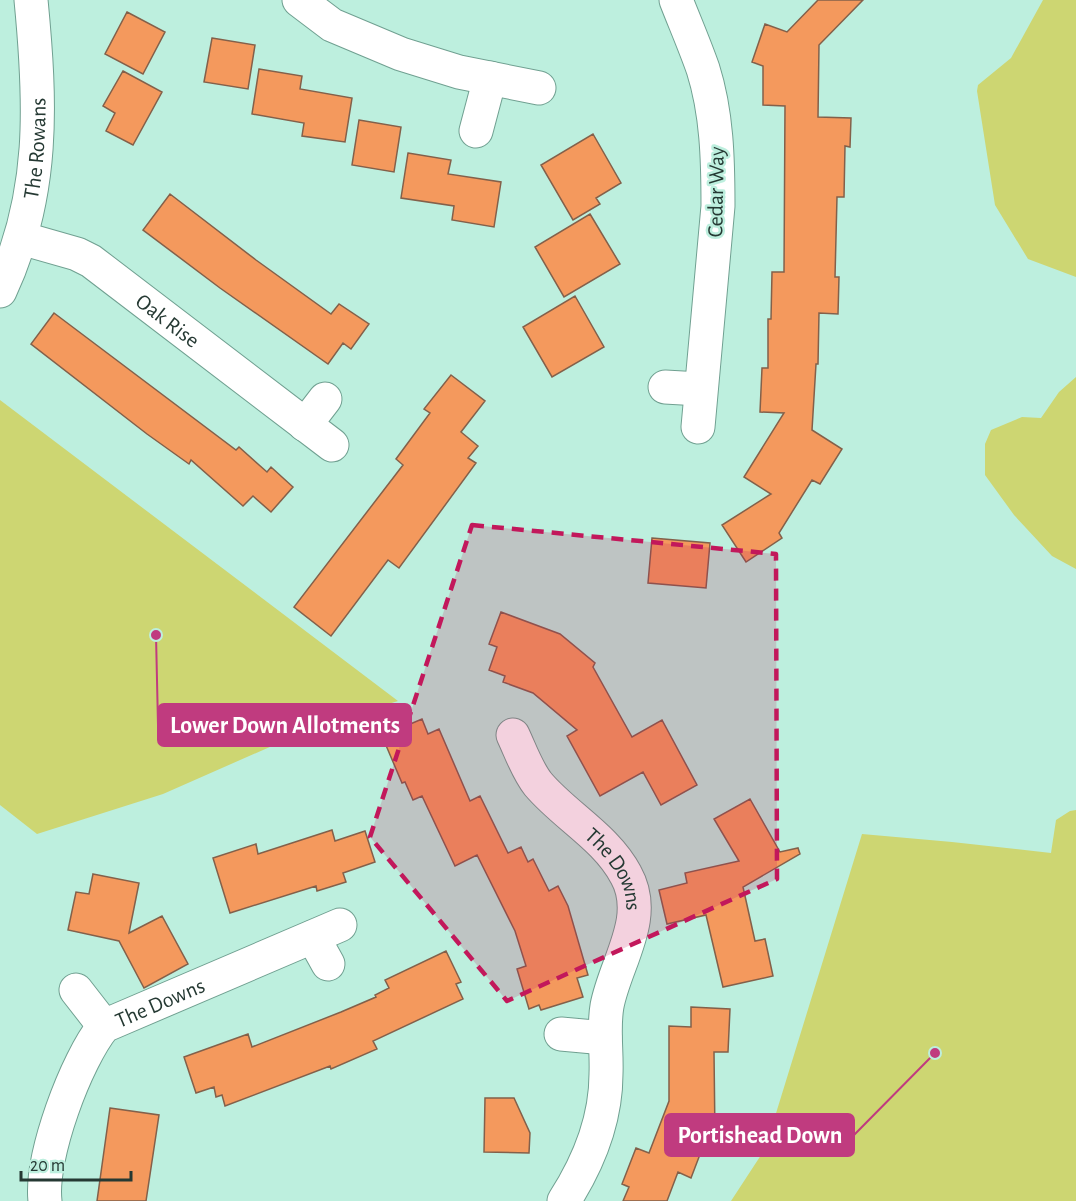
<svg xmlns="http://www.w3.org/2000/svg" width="1076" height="1201" font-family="'Alegreya Sans',sans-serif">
	<rect width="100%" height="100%" fill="#bdefde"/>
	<path fill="#cdd672" d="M 1043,0 L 1076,0 L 1076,277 L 1028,259 L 995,205 L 977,91 L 978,85 L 1011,58 Z
		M 1076,377 L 1076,569 L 1052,556 L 1014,515 L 985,475 L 985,444 L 991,430 L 1022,417 L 1041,418 L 1059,392 Z
		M 0,400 L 398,701 L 315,727 L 163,794 L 37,834 L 0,805 Z
		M 1076,810 L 1076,1201 L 731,1201 L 765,1149 L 862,834 L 952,842 L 1051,853 L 1056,820 L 1070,811 Z"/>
	<path fill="#f4995d" stroke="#83604a" stroke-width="1.5" d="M 818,0 L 863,0 L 819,45 L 818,117 L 851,118 L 850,147 L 845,146 L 844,197 L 837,197 L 835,277 L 839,277 L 838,314 L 819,313 L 818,364 L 816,364 L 812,430 L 842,449 L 820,484 L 812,480 L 779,533 L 782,538 L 746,562 L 722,525 L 771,494 L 744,477 L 784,413 L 760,412 L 762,368 L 768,368 L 768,319 L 771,319 L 772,272 L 784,272 L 785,106 L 763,105 L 763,66 L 752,62 L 765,24 L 787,32 Z
		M 127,12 L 165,32 L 143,74 L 105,54 Z
		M 212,38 L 255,45 L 248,89 L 204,82 Z
		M 259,69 L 302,76 L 300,89 L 352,98 L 345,142 L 302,136 L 304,123 L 252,114 Z
		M 123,71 L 162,92 L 133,145 L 106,131 L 115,113 L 103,106 Z
		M 359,120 L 401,127 L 394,172 L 352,165 Z
		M 593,134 L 621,183 L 596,198 L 600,204 L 573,220 L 541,165 Z
		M 408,153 L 451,160 L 448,174 L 501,182 L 494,227 L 452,220 L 454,206 L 401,198 Z
		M 170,194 L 256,260 L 331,314 L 339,304 L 369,324 L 351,349 L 343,343 L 328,364 L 220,288 L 143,230 Z
		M 590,214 L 620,264 L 564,297 L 535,247 Z
		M 575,296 L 604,347 L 552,377 L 523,327 Z
		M 54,313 L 236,450 L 239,447 L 267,472 L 271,467 L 293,487 L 271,512 L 253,496 L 243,506 L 191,460 L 189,464 L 147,434 L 31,344 Z
		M 451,375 L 485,401 L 461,432 L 478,446 L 468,458 L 476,463 L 399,568 L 388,560 L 331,636 L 294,607 L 403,465 L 396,459 L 430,413 L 424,409 Z
		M 652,538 L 710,543 L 706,588 L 648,583 Z
		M 501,612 L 560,634 L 595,663 L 593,667 L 632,737 L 662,720 L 697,785 L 661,805 L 643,772 L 600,796 L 567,736 L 577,730 L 533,693 L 503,682 L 505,676 L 489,670 L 497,647 L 489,644 Z
		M 422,719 L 428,734 L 439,729 L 470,801 L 480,796 L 508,853 L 521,847 L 528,862 L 533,859 L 549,891 L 558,886 L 568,906 L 588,975 L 577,978 L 583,997 L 541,1010 L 539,1005 L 529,1009 L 517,969 L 526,966 L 515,931 L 477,855 L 455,866 L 422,796 L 413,800 L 405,782 L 402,783 L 382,736 Z
		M 750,799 L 780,852 L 798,848 L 800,854 L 743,887 L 755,941 L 765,939 L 773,976 L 723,987 L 706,915 L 667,924 L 659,890 L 687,883 L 685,873 L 739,861 L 714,819 Z
		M 332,830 L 335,841 L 365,831 L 375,862 L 343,873 L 346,882 L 317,891 L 316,886 L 230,913 L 213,858 L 256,844 L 258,854 Z
		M 93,874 L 139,883 L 129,933 L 162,916 L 188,964 L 144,988 L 119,941 L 68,930 L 76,892 L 89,894 Z
		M 446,951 L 461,982 L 456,984 L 463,999 L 373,1041 L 377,1049 L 331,1069 L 330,1066 L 225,1106 L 222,1095 L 216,1097 L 214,1087 L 196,1093 L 184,1057 L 248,1034 L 252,1047 L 341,1012 L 376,997 L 375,995 L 389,988 L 385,980 Z
		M 691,1007 L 730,1009 L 728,1052 L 714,1052 L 715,1136 L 707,1136 L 691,1178 L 678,1172 L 667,1201 L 623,1201 L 629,1187 L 622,1184 L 636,1148 L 649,1153 L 669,1101 L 669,1026 L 691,1027 Z
		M 485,1098 L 514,1098 L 530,1133 L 529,1153 L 484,1152 Z
		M 110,1108 L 159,1115 L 146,1201 L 97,1201 Z"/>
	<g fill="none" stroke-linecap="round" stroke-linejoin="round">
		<g stroke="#70a091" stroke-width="35">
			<g id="minor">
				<path d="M 299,0 L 332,25 L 401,54 L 459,72 L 539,88"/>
				<path d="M 676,0 C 685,23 695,46 703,69 C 717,113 718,160 718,206 L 698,427"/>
				<path d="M 476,131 L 490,78"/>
				<path id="s1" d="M 21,238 L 77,254 L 91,261 L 332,445"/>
				<path id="s2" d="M 0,291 C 45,195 41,103 31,0"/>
				<path d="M 665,387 L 700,389"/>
				<path d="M 305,425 L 325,399"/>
				<path id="s3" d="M 513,735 C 521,752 527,770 538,784 C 565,816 606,837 626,875 C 650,918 615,963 607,1006 C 603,1029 607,1051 606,1074 C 606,1121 589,1162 564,1201"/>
				<path d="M 313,937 L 328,964"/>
				<path d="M 76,990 L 104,1026"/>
				<path d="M 561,1034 L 605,1038"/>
				<path id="s4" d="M 45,1201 C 40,1157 76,1060 104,1026 L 340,925"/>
			</g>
		</g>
		<use href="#minor" stroke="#fff" stroke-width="33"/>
	</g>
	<path fill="#c2185b" fill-opacity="0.2" stroke="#c2185b" stroke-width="4.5" stroke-dasharray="12 8" stroke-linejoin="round" d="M 472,525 L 776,554 L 777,879 L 507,1001 L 370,837 Z"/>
	<g text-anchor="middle" stroke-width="5" stroke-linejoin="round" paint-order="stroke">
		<g font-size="22" fill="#253933" stroke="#bdefde">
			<text dy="8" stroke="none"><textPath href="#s2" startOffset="148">The Rowans</textPath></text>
			<text transform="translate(715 192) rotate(-89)" y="8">Cedar Way</text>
			<text dy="8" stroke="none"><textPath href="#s1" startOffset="171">Oak Rise</textPath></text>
			<text dy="8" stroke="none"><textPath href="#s3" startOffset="172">The Downs</textPath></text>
			<text dy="8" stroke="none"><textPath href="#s4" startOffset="248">The Downs</textPath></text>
		</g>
	</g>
	<path fill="none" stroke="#c03b7f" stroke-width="2" d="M156 635L158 725M935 1053L854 1135"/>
	<g fill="#c03b7f" stroke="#bdefde" stroke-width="2">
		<circle cx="156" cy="635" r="6"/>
		<circle cx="935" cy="1053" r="6"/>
	</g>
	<g fill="#c03b7f" stroke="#c03b7f" stroke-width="2">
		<rect x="158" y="704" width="253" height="42" rx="6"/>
		<rect x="665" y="1114" width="189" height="42" rx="6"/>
	</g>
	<g font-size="24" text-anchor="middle" font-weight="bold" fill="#fff">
		<text x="285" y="733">Lower Down Allotments</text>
		<text x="760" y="1143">Portishead Down</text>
	</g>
	<path d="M21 1171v9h110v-9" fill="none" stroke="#253933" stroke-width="3"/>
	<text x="30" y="1171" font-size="18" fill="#253933" stroke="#bdefde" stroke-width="4.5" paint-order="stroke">20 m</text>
</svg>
